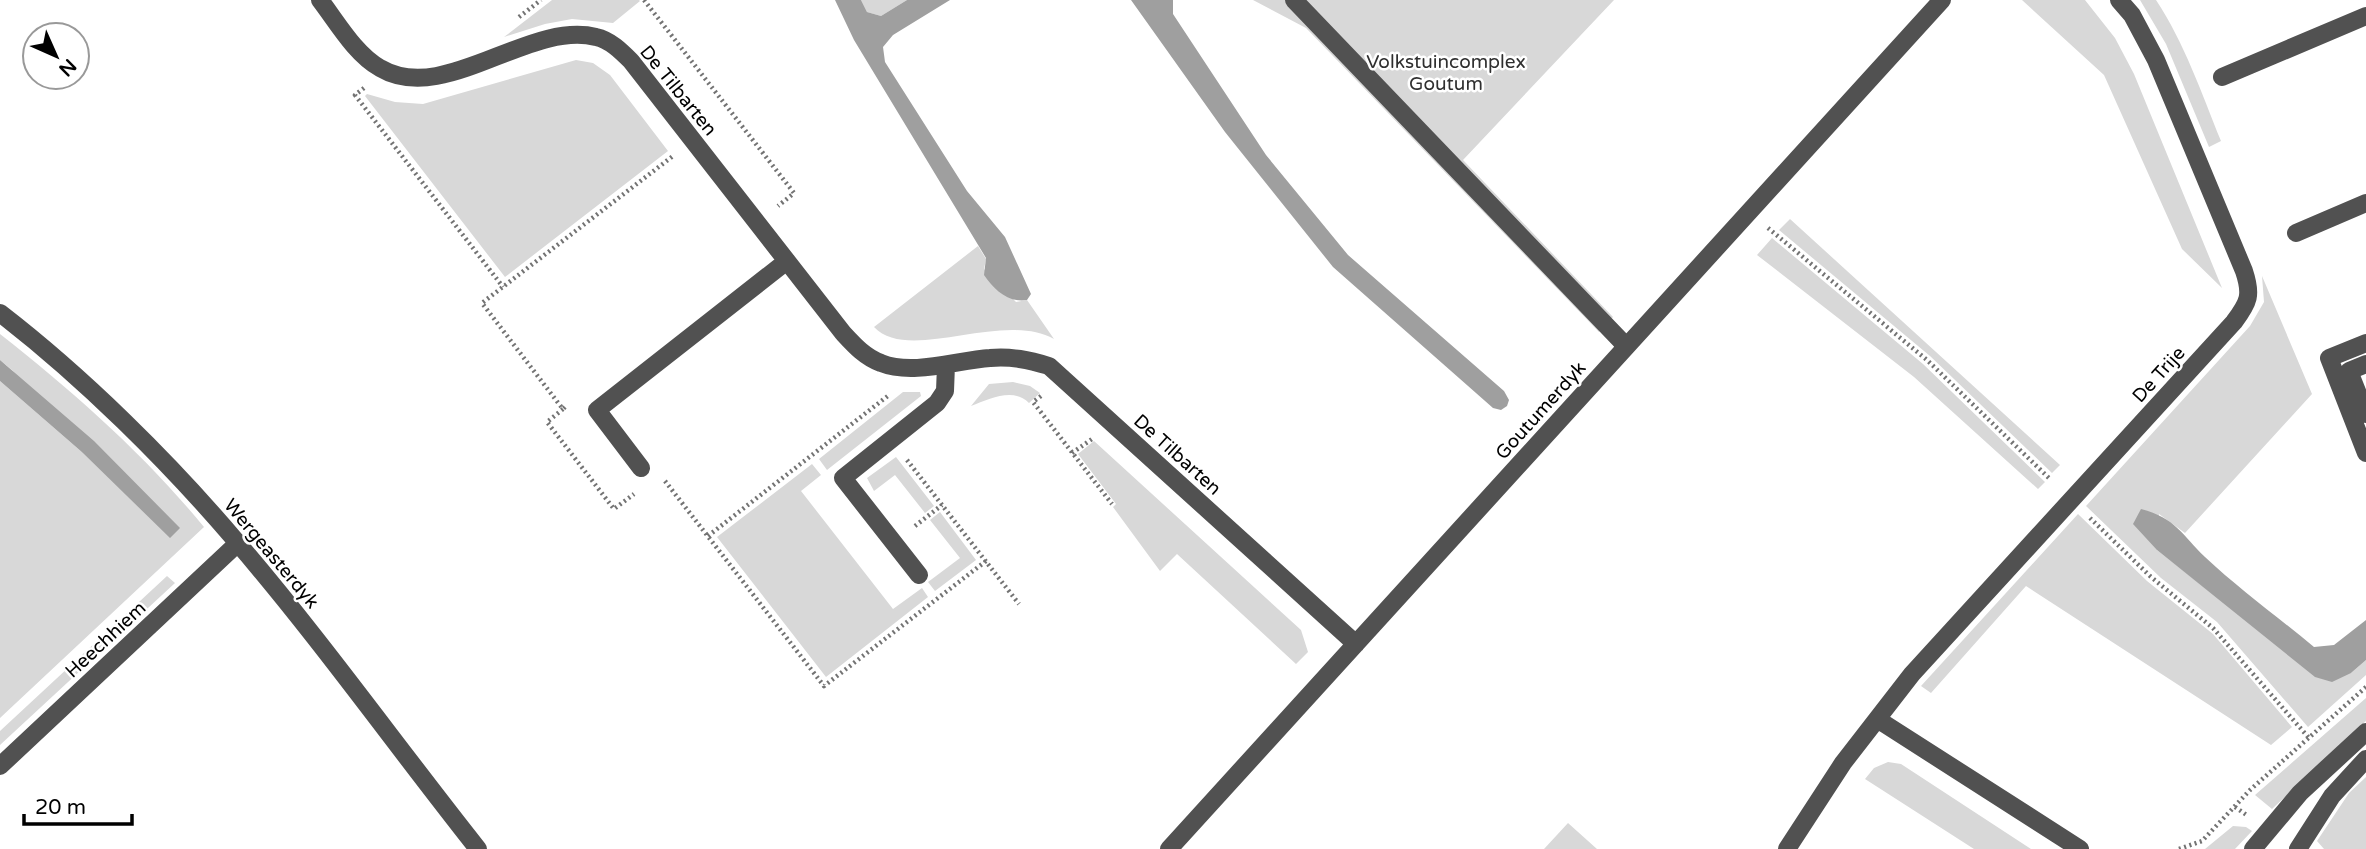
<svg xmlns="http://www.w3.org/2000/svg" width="2366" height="849" font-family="'Varela Round',sans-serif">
	<rect width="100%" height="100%" fill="#fff"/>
	<path fill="#d8d8d8" d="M 552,0 L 639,0 L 640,1 L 613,23 L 572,19 L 545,24 L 504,37 Z
		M 861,0 L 907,0 L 881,16 L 867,12 Z
		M 1253,0 L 1614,0 L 1463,160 L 1613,317 L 1599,332 L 1306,28 Z
		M 2022,0 L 2085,0 L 2115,38 L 2134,74 L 2222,288 L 2182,249 L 2104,75 Z
		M 2140,0 L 2156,0 C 2184,42 2202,94 2221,141 L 2209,147 L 2166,44 Z
		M 576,60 L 593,63 L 610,75 L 668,151 L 505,277 L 365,96 L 367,94 L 395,102 L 423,104 Z
		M 1790,219 L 2060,465 L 2052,473 L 1930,356 L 1779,230 Z
		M 1772,238 L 1923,364 L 2045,482 L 2038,489 L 1914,377 L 1757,255 Z
		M 978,246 L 986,259 L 984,269 L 1016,302 L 1027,300 L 1054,339 C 1001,310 909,364 874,327 Z
		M 2262,276 L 2312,394 L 2185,533 L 2159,514 L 2157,550 L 2209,591 L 2351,673 L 2366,660 L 2366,675 L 2308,727 L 2217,622 L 2161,578 L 2086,506 L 2250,326 L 2264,302 Z
		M 0,334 C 74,392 145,455 204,527 L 0,718 L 0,381 L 83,453 L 12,370 L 0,360 Z
		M 1013,382 L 1030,386 L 1040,393 L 1029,403 C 1013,387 990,399 971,406 L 989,384 Z
		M 903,392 L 920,392 L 921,396 L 827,470 L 819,459 Z
		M 1094,441 L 1301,630 L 1308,652 L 1296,664 L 1177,554 L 1160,571 L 1113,507 L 1116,504 L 1078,454 Z
		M 896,457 L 934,506 L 925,513 L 895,475 L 874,491 L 867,478 Z
		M 812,464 L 821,475 L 801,491 L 893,609 L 922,588 L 928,597 L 826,677 L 717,537 Z
		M 940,512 L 976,560 L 935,591 L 928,582 L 960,558 L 930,520 Z
		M 2078,514 L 2147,581 L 2213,634 L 2292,727 L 2271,745 L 2026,586 L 1931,693 L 1921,686 Z
		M 167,576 L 175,583 L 0,745 L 0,731 Z
		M 2366,698 L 2366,721 L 2272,809 L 2255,795 Z
		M 1888,762 L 1901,764 L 2031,849 L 1974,849 L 1865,779 L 1874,768 Z
		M 2366,777 L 2366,849 L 2324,849 L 2317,841 L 2349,793 Z
		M 1568,823 L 1597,849 L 1544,849 Z
		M 2233,826 L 2246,827 L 2252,831 L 2235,849 L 2205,849 Z"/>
	<path fill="#9f9f9f" d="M 835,0 L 861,0 L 867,12 L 881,16 L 907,0 L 950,0 L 893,35 L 883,47 L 885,62 L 967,191 L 1005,237 L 1031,294 L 1027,300 C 1007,303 994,289 984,275 L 986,258 L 854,40 Z
		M 1131,0 L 1173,0 L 1173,14 L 1266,155 L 1348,255 L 1504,391 L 1509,400 L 1507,406 L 1501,410 L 1493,408 L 1333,267 L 1225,132 Z
		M 0,360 L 94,441 L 180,528 L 170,538 L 83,453 L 0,381 Z
		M 2141,509 C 2176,518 2182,535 2205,557 C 2239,589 2278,617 2314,647 L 2334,645 L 2366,620 L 2366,660 L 2351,673 L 2332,682 L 2315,677 L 2157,550 L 2133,524 Z"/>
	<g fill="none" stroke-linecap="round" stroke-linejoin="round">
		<path stroke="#737373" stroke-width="4.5" stroke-dasharray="2 3.5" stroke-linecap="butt" d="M 644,0 L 794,193 L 778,206
			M 519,17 L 541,0
			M 364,88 L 355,95 L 503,287
			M 1768,228 L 1927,360 L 2051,480
			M 1041,396 L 1033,402 L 1112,504
			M 565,407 L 563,409 L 559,404 L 482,303 L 673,156
			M 563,409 L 547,422 L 614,509 L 634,494
			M 1072,453 L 1092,439
			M 907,460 L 1019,604
			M 665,481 L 824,686 L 986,561
			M 2090,518 L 2150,576 L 2213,628 L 2309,738
			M 915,526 L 942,505
			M 708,536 L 889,395
			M 2235,807 L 2248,816
			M 2179,849 L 2202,841 L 2250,790 L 2366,687"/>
		<path stroke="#515151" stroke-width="18" d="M 320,0 C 337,22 355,54 380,68 C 444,106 529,20 596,37 C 610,40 621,51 631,61 L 843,333 C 855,346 865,357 881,363 C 913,376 957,360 990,358 C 1011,356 1029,360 1049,366 L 1356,644
			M 1294,0 L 1626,346
			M 2222,77 L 2366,16
			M 2296,233 L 2366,203
			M 0,313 C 83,377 168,461 236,541 C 321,640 397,747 478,849
			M 2366,343 L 2329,358 L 2366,453
			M 2366,364 L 2349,371 L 2366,414
			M 641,468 L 597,410 L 787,261
			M 919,575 L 843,478 L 937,403 L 945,391 L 946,365
			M 1877,719 L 2080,849
			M 0,766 L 238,543
			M 1169,849 L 1942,0
			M 1787,849 L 1843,763 L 1912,674 L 2234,322 C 2249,302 2252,295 2244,271 L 2156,60 L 2132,15 L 2119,0
			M 2253,849 L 2300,793 L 2366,732
			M 2298,849 L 2332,796 L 2366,759"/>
	</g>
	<g text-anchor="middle" stroke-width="5" stroke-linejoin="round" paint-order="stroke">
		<g font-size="19" fill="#2f2f2f" stroke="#fff">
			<text x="1446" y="68">Volkstuincomplex<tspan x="1446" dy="22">Goutum</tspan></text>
		</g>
		<g font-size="19" fill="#000" stroke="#fff">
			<text transform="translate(679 90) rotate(51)" y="7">De Tilbarten</text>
			<text transform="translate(2158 374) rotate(-48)" y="7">De Trije</text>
			<text transform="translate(1540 410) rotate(-48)" y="7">Goutumerdyk</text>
			<text transform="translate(1178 454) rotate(42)" y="7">De Tilbarten</text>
			<text transform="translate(272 553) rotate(50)" y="7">Wergeasterdyk</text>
			<text transform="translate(105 639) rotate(-43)" y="7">Heechhiem</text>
		</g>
	</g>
	<g transform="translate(56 56) rotate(135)"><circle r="33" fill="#ffffff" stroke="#999999" stroke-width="2"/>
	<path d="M0-5L12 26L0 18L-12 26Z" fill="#000000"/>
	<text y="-10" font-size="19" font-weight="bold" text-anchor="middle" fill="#000000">N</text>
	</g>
	<path d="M24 814v10h108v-10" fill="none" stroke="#000000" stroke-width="3.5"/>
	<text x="35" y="814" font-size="21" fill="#000000" stroke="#ffffff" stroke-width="5" paint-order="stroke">20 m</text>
</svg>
